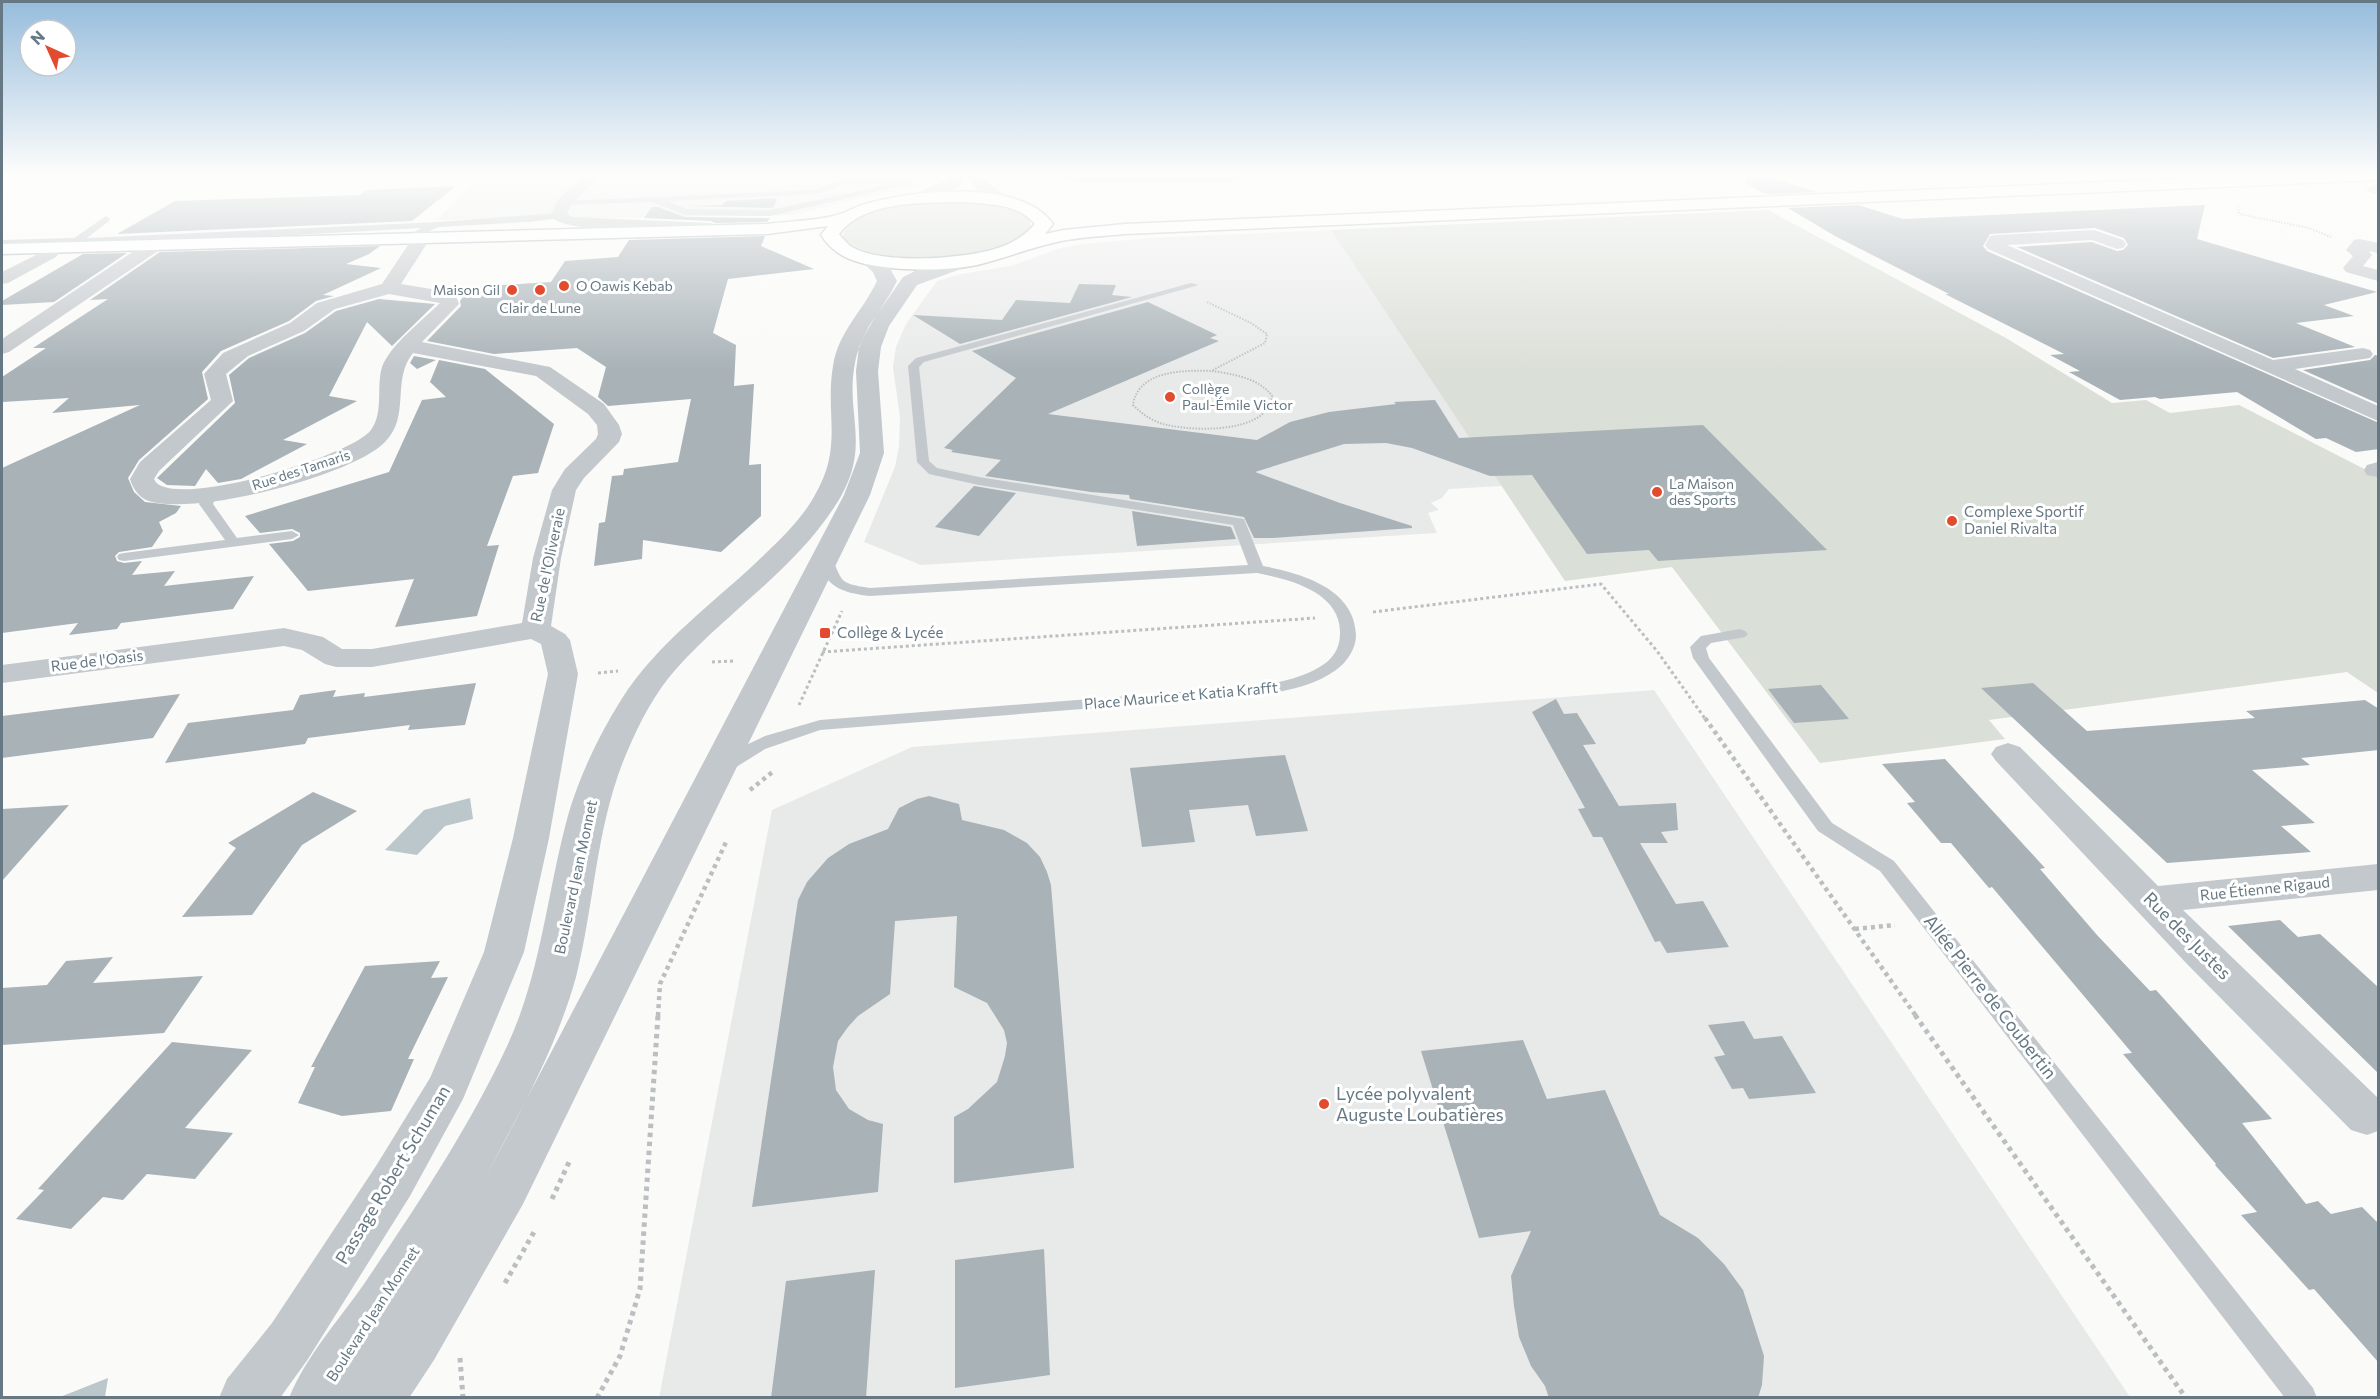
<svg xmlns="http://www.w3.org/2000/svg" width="2380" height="1399" font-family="Commissioner,sans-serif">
	<rect width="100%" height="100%" fill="#fafaf8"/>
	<path fill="#e8eae9" d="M 482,175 L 924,175 L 922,188 L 883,193 L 793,215 L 437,220 Z
		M 1331,230 L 1502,486 L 1449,489 L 1442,498 L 1431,503 L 1439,510 L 1428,513 L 1437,533 L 921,565 L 864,542 L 895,467 L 899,446 L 900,417 L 893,367 L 896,347 L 906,324 L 937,281 L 961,274 L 1011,266 L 1057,249 L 1082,244 L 1151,238 Z
		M 1654,690 L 2130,1397 L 659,1398 L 772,810 L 912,747 Z"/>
	<path fill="#dadfd7" d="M 953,201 C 978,202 1013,201 1030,221 L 1031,228 C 1005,264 872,271 843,237 C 847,204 927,202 953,201 Z
		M 1768,210 L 2006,338 L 2112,403 L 2146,400 L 2170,413 L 2239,405 L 2378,476 L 2378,693 L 2347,672 L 1989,720 L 2005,739 L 1820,763 L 1672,567 L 1565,581 L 1331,230 Z"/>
	<path fill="#bbc7cb" d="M 470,798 L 473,819 L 445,826 L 417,855 L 385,850 L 424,810 Z
		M 108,1378 L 105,1397 L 60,1397 Z"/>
	<path fill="#a8b2b7" d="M 1749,175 L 1761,175 L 1817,192 L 1765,194 L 1745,182 Z
		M 456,186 L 412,221 L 117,234 L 175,201 L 359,195 L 367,190 Z
		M 777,198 L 774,207 L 770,208 L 685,206 L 722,205 L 726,201 Z
		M 1858,205 L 1903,219 L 2205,205 L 2197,239 L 2377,292 L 2324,305 L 2354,316 L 2296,323 L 2355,347 L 2273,358 L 2017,247 L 2092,242 L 2117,251 L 2123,250 L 2128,245 L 2124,238 L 2095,228 L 1990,234 L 1983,246 L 1987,251 L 2379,423 L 2379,449 L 2356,452 L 2326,438 L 2316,439 L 2237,392 L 2160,399 L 2155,397 L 2120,400 L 2069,372 L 2080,371 L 2050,355 L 2064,354 L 1945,294 L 1949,294 L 1835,236 L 1788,208 Z
		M 652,207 L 658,207 L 685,217 L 770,218 L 767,222 L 715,223 L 711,221 L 644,218 Z
		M 765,236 L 761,246 L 814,269 L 728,279 L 713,333 L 736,345 L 734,386 L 754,384 L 749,465 L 761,464 L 761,516 L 721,552 L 643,540 L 642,559 L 594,566 L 599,523 L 605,522 L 612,476 L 623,475 L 624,469 L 678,462 L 691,399 L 608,406 L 598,397 L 606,367 L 577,348 L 494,354 L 427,341 L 461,306 L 460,301 L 471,287 L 551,282 L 565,261 L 618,257 L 629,240 Z
		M 380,246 L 369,254 L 346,264 L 381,268 L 323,295 L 334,296 L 316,301 L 289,321 L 221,351 L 202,372 L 208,399 L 139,460 L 128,478 L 134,492 L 145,502 L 181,506 L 176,513 L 159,522 L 163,531 L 152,547 L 119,552 L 115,556 L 117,561 L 124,563 L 142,561 L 132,575 L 175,571 L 164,586 L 254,576 L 233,609 L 121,623 L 117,629 L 69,635 L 78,623 L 2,633 L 2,468 L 140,405 L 52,413 L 69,398 L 2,402 L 2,377 L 46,348 L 33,348 L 108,299 L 90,300 L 160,252 Z
		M 127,253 L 54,302 L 2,305 L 2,301 L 83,254 Z
		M 1079,284 L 1116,285 L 1112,295 L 1132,297 L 960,344 L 913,315 L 1002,320 L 1016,300 L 1070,303 Z
		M 379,299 L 435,304 L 392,346 L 367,322 L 329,396 L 357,401 L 283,440 L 307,444 L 241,479 L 218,483 L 206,469 L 195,486 L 167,485 L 157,478 L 235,403 L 229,375 L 249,358 L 305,333 L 336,311 Z
		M 1148,302 L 1217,335 L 1210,338 L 1219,341 L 1048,414 L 1257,440 L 1290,422 L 1329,412 L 1396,404 L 1394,402 L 1435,400 L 1459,438 L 1703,425 L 1827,550 L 1658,561 L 1649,550 L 1587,554 L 1532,475 L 1490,476 L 1412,448 L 1386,443 L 1344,444 L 1255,472 L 1340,503 L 1412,526 L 1412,528 L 1273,538 L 1254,538 L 1244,517 L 1130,499 L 1129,495 L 1091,492 L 985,476 L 1001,460 L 951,452 L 953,450 L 944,448 L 1016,378 L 972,351 Z
		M 2375,355 L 2379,356 L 2379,404 L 2303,370 L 2370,360 Z
		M 414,356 L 436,360 L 417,369 L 410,363 Z
		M 439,360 L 485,369 L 554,424 L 538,473 L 513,476 L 487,546 L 499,545 L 477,616 L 395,627 L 414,579 L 308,591 L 269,544 L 293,541 L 300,537 L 300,533 L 292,529 L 260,533 L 245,516 L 389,472 L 422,400 L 446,397 L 430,382 Z
		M 974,486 L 1016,493 L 979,536 L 935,527 Z
		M 1132,511 L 1231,527 L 1236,539 L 1137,546 Z
		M 476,683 L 465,725 L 408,730 L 410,725 L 308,738 L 305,744 L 165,763 L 188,723 L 293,710 L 300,695 L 336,690 L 333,697 L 365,693 L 364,697 Z
		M 2033,683 L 2087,731 L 2255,718 L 2246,711 L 2365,700 L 2379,709 L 2379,750 L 2301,758 L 2310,765 L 2252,770 L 2315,823 L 2281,826 L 2311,852 L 2167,863 L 1981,688 Z
		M 1821,685 L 1849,719 L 1794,723 L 1768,689 Z
		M 180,694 L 153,738 L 2,758 L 2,716 Z
		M 1556,699 L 1564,714 L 1577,713 L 1596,744 L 1583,745 L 1619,806 L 1676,803 L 1678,830 L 1661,832 L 1668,843 L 1640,843 L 1676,904 L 1703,901 L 1729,947 L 1667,953 L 1660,941 L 1655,942 L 1602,837 L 1593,837 L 1578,809 L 1585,808 L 1532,712 Z
		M 1285,755 L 1308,831 L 1256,836 L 1248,805 L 1189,810 L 1195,842 L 1142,847 L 1130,768 Z
		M 1945,759 L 2045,868 L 2040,869 L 2097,935 L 2150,991 L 2156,990 L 2272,1119 L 2242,1123 L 2306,1204 L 2318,1201 L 2331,1214 L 2362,1207 L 2379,1224 L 2379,1363 L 2314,1289 L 2309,1290 L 2241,1215 L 2257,1212 L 2215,1165 L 2216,1164 L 2123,1054 L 2132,1053 L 1992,887 L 1989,888 L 1951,843 L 1941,843 L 1907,803 L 1915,802 L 1882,764 Z
		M 313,792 L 357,811 L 302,845 L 252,915 L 182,917 L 236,848 L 228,843 Z
		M 929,796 L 959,804 L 962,820 L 1004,830 L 1027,843 L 1040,857 L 1047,872 L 1051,885 L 1074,1168 L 954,1183 L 954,1117 L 968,1109 L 997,1082 L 1005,1056 L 1007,1043 L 1004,1030 L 987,1003 L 954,987 L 957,916 L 895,921 L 890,994 L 858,1016 L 848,1027 L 838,1041 L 833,1067 L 836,1090 L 849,1109 L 868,1120 L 883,1124 L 878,1192 L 752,1207 L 798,900 L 807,882 L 828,858 L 849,844 L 888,829 L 899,808 L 917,799 Z
		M 69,805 L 2,881 L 2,809 Z
		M 2280,920 L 2298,937 L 2320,934 L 2379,988 L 2379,1074 L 2228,926 Z
		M 113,957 L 93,983 L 203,976 L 164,1033 L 2,1045 L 2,988 L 47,985 L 66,961 Z
		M 440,961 L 431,978 L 448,977 L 408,1059 L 414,1059 L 391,1111 L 342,1116 L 298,1103 L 315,1067 L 311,1067 L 365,966 Z
		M 1744,1021 L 1754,1039 L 1782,1036 L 1816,1093 L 1749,1099 L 1743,1088 L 1732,1089 L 1714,1057 L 1725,1055 L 1708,1025 Z
		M 1523,1040 L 1547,1099 L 1605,1090 L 1660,1215 L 1698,1238 L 1724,1264 L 1743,1290 L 1764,1356 L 1762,1385 L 1758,1398 L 1549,1398 L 1545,1386 L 1531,1366 L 1519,1337 L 1514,1306 L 1511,1276 L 1531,1231 L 1479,1238 L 1421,1051 Z
		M 172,1042 L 252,1050 L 185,1128 L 233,1133 L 195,1179 L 147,1174 L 123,1200 L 103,1197 L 71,1229 L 16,1219 L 44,1190 L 38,1189 Z
		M 1044,1249 L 1050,1375 L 955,1388 L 955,1260 Z
		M 875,1270 L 866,1398 L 771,1398 L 786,1281 Z"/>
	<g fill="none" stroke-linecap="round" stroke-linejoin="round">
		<g stroke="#b3babf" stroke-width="3">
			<path id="secondary" d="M 2271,175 L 2378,175 L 2378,180 L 1125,234 C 1104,236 1081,237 1061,241 C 1032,247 1006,258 977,265 C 944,272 864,273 837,252 C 831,248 825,241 821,235 L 828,226 L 767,234 L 2,254 L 2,244 L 767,224 C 788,221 821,221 840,214 C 848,212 856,206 865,204 C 913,190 1021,178 1053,224 L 1045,234 L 1064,230 L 1125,224 ZM 962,202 C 987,204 1018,203 1035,224 C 1025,235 1015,242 1001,247 C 969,259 878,266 849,245 C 846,242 842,238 839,234 C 864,200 924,203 962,202 Z"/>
		</g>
		<path stroke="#bbbfc2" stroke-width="2" stroke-dasharray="1.5 1.5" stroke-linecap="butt" d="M 2238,206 L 2239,214 L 2309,228 L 2331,237
			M 1207,302 L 1251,323 L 1267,334 L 1265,343 L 1213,370
			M 1212,371 C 1233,374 1259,378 1272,396 C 1269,435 1187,432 1160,423 C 1149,419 1141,413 1133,405 C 1138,370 1184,370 1212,371 Z"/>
		<path stroke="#bbbfc2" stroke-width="3" stroke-dasharray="3 3" stroke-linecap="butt" d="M 1373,612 L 1601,584 L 1657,651 L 1706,720
			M 822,652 L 1315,618
			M 712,662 L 734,661
			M 598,673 L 618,671
			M 799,705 L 842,611"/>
		<path stroke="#bbbfc2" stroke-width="4.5" stroke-dasharray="4 4" stroke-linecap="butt" d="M 1705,718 L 1916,1016
			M 750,790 L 775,770
			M 1855,929 L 1895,925
			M 658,1016 L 660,984 L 727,840"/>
		<path stroke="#bbbfc2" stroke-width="5" stroke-dasharray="4.5 4.5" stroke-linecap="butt" d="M 1915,1015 L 2186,1398
			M 552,1199 L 570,1160
			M 505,1283 L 534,1232
			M 460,1358 L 463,1398
			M 597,1398 L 620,1356 L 640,1289 L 658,1015"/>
		<path fill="#c3c8cc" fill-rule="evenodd" d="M 902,178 L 913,183 L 770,216 L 685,215 L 651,202 L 564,205 L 560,203 L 564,201 L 815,190 L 838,181 ZM 901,182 L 770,210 L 686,209 L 668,201 L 816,194 L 837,188 L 837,185 Z
			M 558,213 L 562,216 L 561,218 L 528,222 L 439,227 L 419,235 L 414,241 L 410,238 L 411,234 L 421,228 L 204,240 L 2,246 L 2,240 L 74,238 L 106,216 L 110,219 L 109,221 L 87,238 L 438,222 Z
			M 1191,283 L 1199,285 L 924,362 L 919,367 L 929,461 L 937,468 L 979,477 L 1244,519 L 1263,566 C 1300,573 1355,588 1356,635 C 1356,649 1347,662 1336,670 C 1317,684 1293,689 1270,694 L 820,730 L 765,749 L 733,769 L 721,769 L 718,765 L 721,761 L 742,747 L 765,736 L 820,720 L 1257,686 C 1281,682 1308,677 1327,662 C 1336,654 1340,645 1340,633 C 1341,592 1289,579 1257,573 L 870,596 C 843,593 824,587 818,558 L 820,555 L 830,555 C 844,581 836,583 870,588 L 1248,565 L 1233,525 L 979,485 L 929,474 L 917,462 L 908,366 L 916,358 Z
			M 210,490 L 217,494 L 213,504 L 237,538 L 292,531 L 299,535 L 292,539 L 124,561 L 119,560 L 117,557 L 119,554 L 124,553 L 225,540 L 199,504 L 205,491 Z
			M 1740,629 L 1745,631 L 1748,634 L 1745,637 L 1711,643 L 1706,648 L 1709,658 L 1832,823 L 1894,861 L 2313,1388 L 2317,1398 L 2285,1398 L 1880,871 L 1818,831 L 1693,658 L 1690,647 L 1701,636 Z"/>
		<path fill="#c3c8cc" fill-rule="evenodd" d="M 585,175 L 600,175 L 571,205 L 567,214 L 572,217 L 711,223 L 719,228 L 711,233 C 682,232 565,235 550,216 L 558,200 Z
			M 1058,175 L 1250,175 L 1248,178 L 1228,182 L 1081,183 L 1060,178 Z
			M 2374,184 L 2378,186 L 2378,194 L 2369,192 L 2366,189 Z
			M 2094,230 L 2123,240 L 2126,244 L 2123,248 L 2117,249 L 2092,240 L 2007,245 L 2273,360 L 2363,348 L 2370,350 L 2373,354 L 2370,358 L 2295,369 L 2378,406 L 2378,421 L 1988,249 L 1985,245 L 1990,236 L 1996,235 Z
			M 414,233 L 420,234 L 426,245 L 401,284 L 449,292 L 456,296 L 459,304 L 422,342 L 550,367 L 604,404 L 619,425 L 622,434 L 619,442 L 584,478 L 576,490 L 561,558 L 551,626 L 565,634 L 570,640 L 578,674 L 549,838 L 524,952 L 463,1099 L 410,1196 L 308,1359 L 280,1398 L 219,1398 L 227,1379 L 272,1323 L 376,1166 L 430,1078 L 484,952 L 513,838 L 548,674 L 541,644 L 531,639 L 372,667 L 336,667 L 325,664 L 302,650 L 284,646 L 2,683 L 2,665 L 284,628 L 323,637 L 342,649 L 372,649 L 522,623 L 533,558 L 552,490 L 565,469 L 596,439 L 598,434 L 597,425 L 588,414 L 536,376 L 413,353 C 391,380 411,416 385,442 C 352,476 191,518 146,500 C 138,496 132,487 130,479 L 140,462 L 211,400 L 204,374 L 223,353 L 290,323 L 317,303 L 382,284 L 408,245 L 406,238 ZM 389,294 L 440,303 C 423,320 390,345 382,367 C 376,387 384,412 371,430 C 351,457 166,512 154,479 L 159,471 L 233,401 L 226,374 L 248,356 L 304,331 L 335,309 Z
			M 2360,239 L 2378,243 L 2378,253 L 2369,251 L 2372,255 L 2363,266 L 2378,270 L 2378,281 L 2346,272 L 2343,268 L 2353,256 L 2346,250 L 2354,240 Z
			M 155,240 L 161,241 L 164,245 L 161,249 L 9,352 L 2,354 L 2,339 L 149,241 Z
			M 50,248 L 56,249 L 59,253 L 56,257 L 8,283 L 2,284 L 2,272 Z
			M 2378,462 L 2378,477 L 2367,475 L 2364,470 L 2367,465 Z
			M 2008,743 L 2020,747 L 2158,886 L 2378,864 L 2378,890 L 2183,910 L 2378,1098 L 2378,1131 L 2367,1135 L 2351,1130 L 2187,964 L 1996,761 L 1991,754 L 1996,747 Z"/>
		<path fill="#c3c8cc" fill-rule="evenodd" d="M 948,175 L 964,175 L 963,182 C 953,193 922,207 907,203 L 905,200 L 907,197 L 947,180 Z
			M 965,175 L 981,175 L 991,185 L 1015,202 L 1007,207 C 990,203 975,189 965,175 Z
			M 867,253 L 888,265 L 897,281 C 883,310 861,331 855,363 C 845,413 871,445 840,498 C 799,567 729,610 677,668 C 655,692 640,722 627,752 C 596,824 595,902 576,977 C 556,1049 518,1116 483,1182 L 844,495 L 860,453 L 856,371 L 859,347 L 869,326 L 903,277 L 917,270 L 962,256 L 969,258 L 971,262 L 969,266 L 917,285 L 889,326 L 881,347 L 878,371 L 884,453 L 870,495 L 523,1204 L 434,1360 L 409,1398 L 289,1398 C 306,1356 339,1320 364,1284 C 416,1207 469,1128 508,1044 C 542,970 547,890 569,812 C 581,773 599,735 621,700 C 658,641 717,601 766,553 C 785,535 804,516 816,493 C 843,446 825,414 833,366 C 838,332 863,311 877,281 L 873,272 L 858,259 L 861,255 Z"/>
		<use href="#secondary" fill="#fff" fill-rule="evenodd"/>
	</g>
	<linearGradient id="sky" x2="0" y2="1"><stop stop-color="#96bcdc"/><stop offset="0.47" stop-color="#fdfdfc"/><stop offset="1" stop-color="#fdfdfc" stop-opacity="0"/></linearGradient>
	<rect width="2380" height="371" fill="url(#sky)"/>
	<g fill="#e34b2f" stroke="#fff" stroke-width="2">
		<circle cx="564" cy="286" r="6"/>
		<circle cx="512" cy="290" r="6"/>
		<circle cx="540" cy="290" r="6"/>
		<circle cx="1170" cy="397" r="6"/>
		<circle cx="1657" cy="492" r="6"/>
		<circle cx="1952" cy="521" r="6"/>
		<rect x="819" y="627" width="12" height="12" rx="3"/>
		<circle cx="1324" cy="1104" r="6"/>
	</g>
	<g text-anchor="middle" stroke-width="6" stroke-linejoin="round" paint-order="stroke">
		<g font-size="14" fill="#657883" stroke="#fff" text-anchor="start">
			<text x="576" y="291">O Oawis Kebab</text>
			<text x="500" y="295" text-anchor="end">Maison Gil</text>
			<text x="540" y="313" text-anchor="middle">Clair de Lune</text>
			<text x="1182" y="394">Collège<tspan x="1182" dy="16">Paul-Émile Victor</tspan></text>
			<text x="1669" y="489">La Maison<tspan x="1669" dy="16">des Sports</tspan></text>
		</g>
		<g font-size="14" fill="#657883" stroke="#fff">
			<text transform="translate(301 470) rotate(-18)" y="5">Rue des Tamaris</text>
		</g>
		<g font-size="15" fill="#657883" stroke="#fff" text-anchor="start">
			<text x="1964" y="517">Complexe Sportif<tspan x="1964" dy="17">Daniel Rivalta</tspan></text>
			<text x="837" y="638">Collège &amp; Lycée</text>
		</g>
		<g font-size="15" fill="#657883" stroke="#fff">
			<text transform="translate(548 565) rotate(-78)" y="5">Rue de l'Oliveraie</text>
			<text transform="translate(97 661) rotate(-7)" y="5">Rue de l'Oasis</text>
			<text transform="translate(1181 696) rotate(-5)" y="5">Place Maurice et Katia Krafft</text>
			<text transform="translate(576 877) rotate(-78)" y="5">Boulevard Jean Monnet</text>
			<text transform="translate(2265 889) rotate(-6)" y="5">Rue Étienne Rigaud</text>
			<text transform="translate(373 1314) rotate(-57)" y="5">Boulevard Jean Monnet</text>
		</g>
		<g font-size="18" fill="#657883" stroke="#fff">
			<text transform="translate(2187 936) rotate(45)" y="6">Rue des Justes</text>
			<text transform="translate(1990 997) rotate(52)" y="6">Allée Pierre de Coubertin</text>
			<text transform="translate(393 1175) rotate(-59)" y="6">Passage Robert Schuman</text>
		</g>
		<g font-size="18" fill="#657883" stroke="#fff" text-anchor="start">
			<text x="1336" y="1100">Lycée polyvalent<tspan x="1336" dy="21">Auguste Loubatières</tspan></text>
		</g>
	</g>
	<rect width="2380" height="1399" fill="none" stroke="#657883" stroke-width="6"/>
	<g transform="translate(48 48) rotate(315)"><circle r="28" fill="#ffffff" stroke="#c1c9cd" stroke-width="1.5"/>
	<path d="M0-4.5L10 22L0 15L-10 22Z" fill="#e34b2f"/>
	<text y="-9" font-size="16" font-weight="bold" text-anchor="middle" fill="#657883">N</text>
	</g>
</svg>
